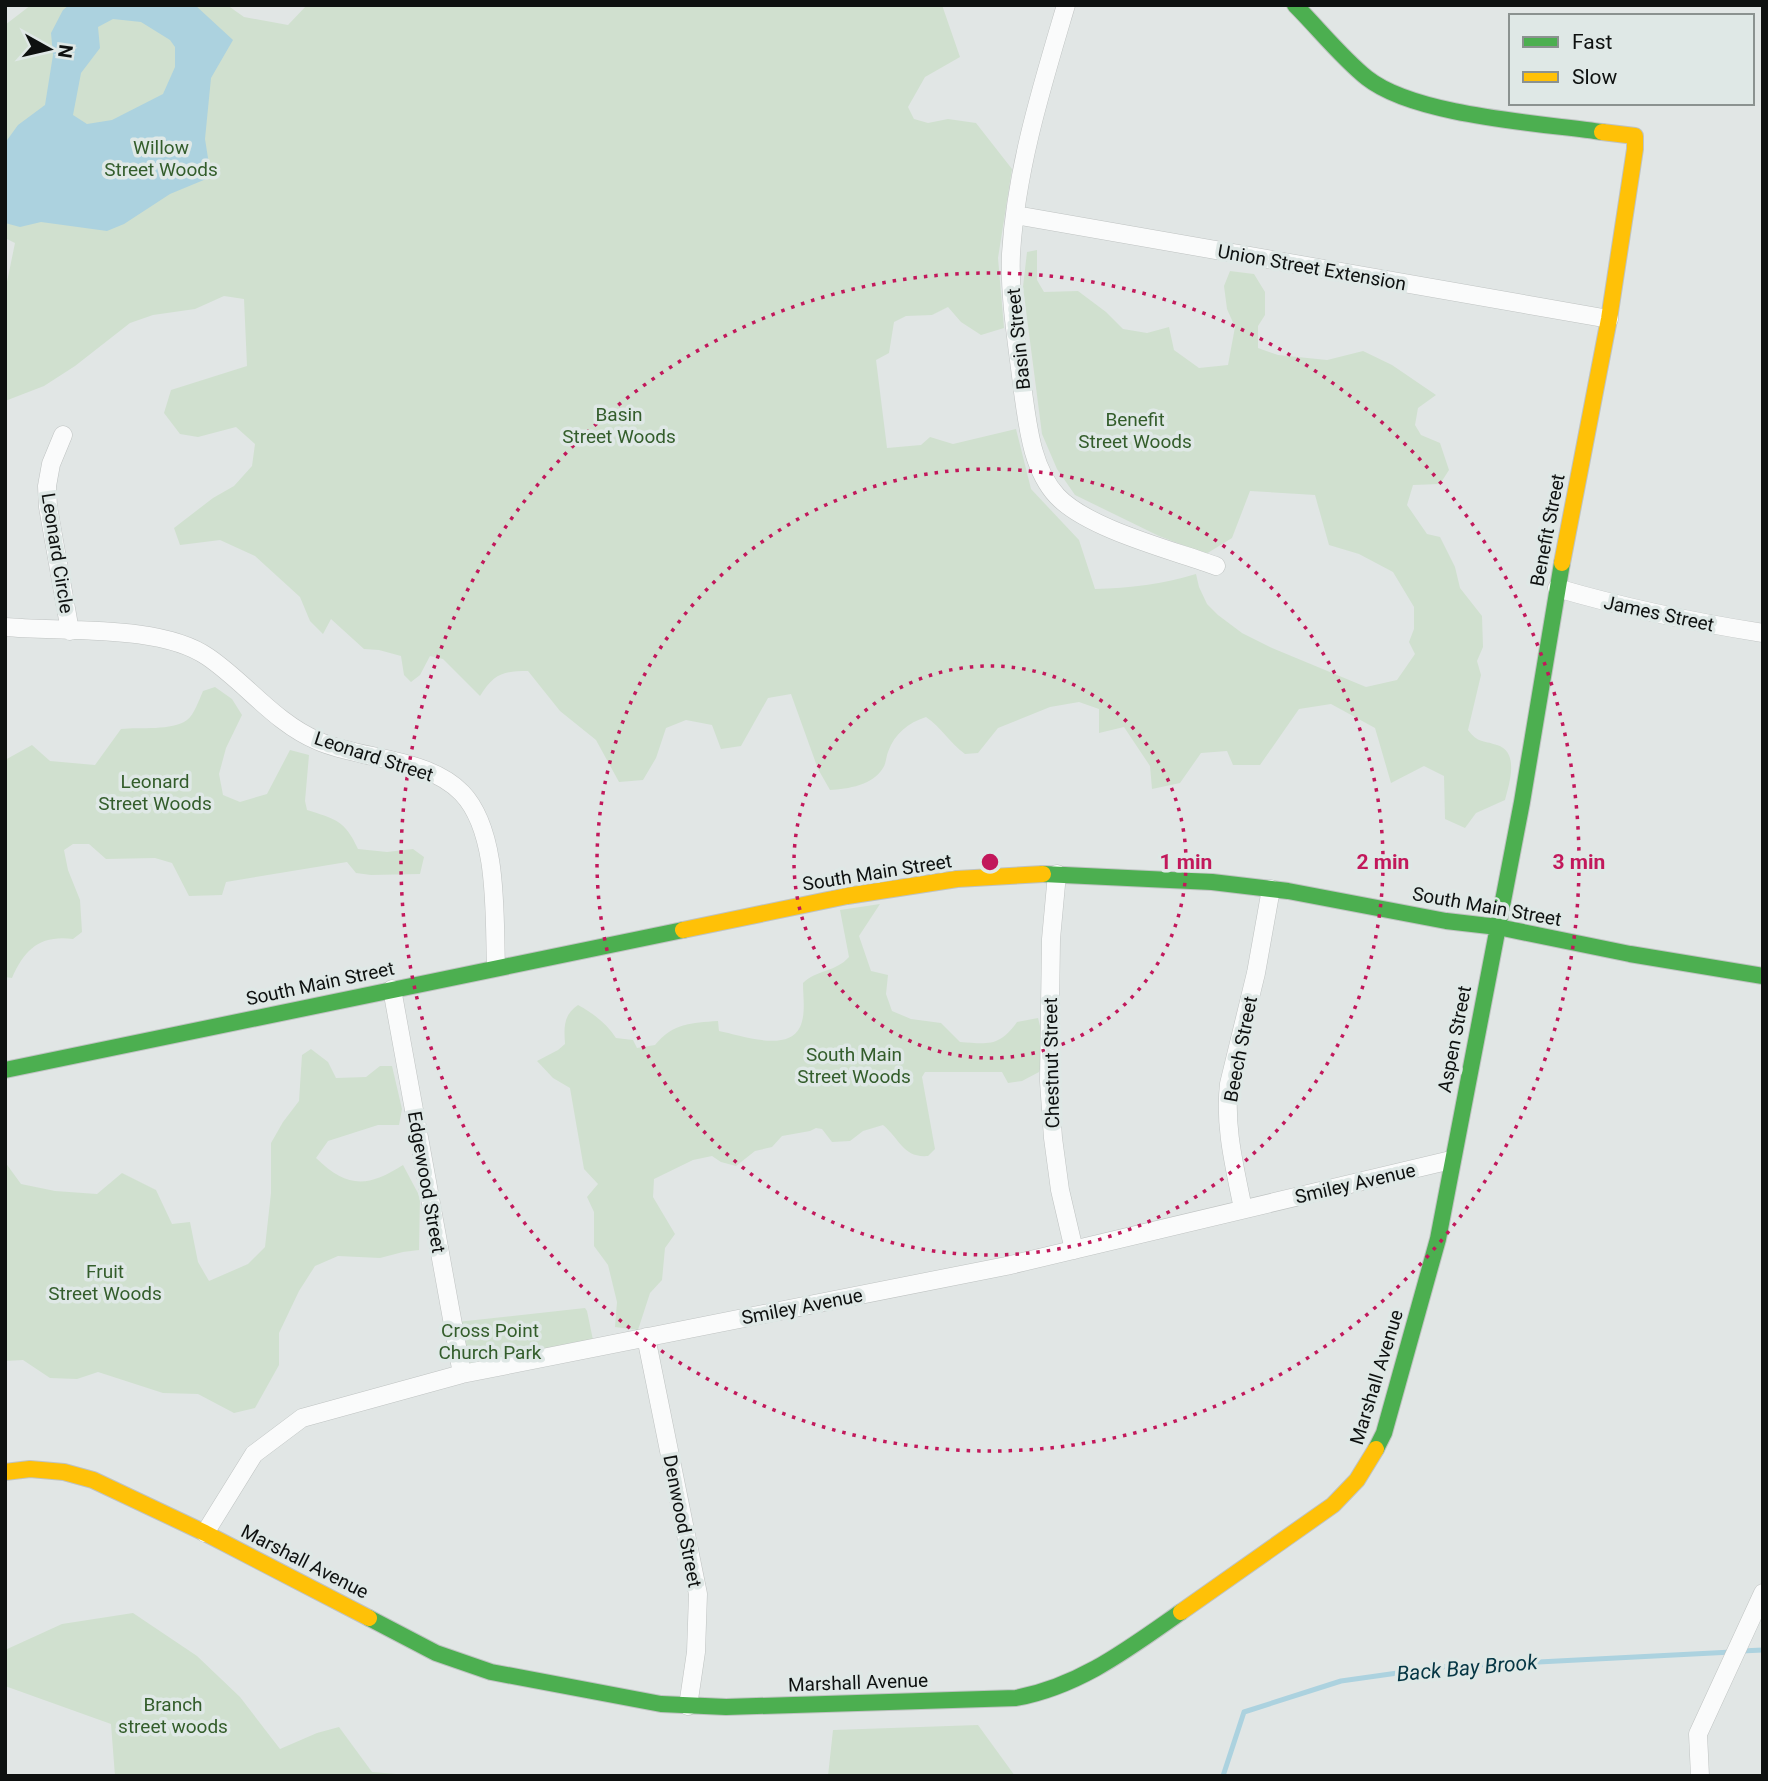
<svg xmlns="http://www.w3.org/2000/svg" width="1768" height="1781" font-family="Roboto,sans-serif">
	<rect width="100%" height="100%" fill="#e1e6e5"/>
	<path fill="#d0e0cf" d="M 31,5 L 227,5 L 244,17 L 288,25 L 307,5 L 942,5 L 960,57 L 925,77 L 908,107 L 914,119 L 928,123 L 948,119 L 976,123 L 1012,169 L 998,258 L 1004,328 L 981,335 L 961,322 L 948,307 L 932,315 L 906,316 L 894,322 L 889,353 L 876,360 L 887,448 L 921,445 L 930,437 L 953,444 L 1016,429 L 1031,489 L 1079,540 L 1095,589 C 1130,588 1163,584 1196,574 L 1199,587 L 1207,604 L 1218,615 L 1242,633 L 1272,648 L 1366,687 L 1397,680 L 1415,654 L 1409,642 L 1414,629 L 1414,607 L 1393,572 L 1359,554 L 1329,545 L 1315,495 L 1250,491 L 1232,538 L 1206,554 L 1159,536 L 1075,495 L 1057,469 L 1042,434 L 1023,287 L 1027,252 L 1037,250 L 1037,280 L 1044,292 L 1078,291 L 1106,312 L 1123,329 L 1147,333 L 1169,327 L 1174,350 L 1199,368 L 1228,365 L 1235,327 L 1227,309 L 1224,286 L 1230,271 L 1254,274 L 1265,292 L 1265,315 L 1258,326 L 1258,348 L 1278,355 L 1327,360 L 1363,351 L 1392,365 L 1436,395 L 1418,408 L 1415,425 L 1421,435 L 1440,443 L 1449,470 L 1440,484 L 1413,485 L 1407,505 L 1427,534 L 1440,537 L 1455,567 L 1460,588 L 1482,616 L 1483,647 L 1477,661 L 1481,675 L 1468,730 C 1478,743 1482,740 1497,745 C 1520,752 1509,784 1505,800 L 1476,813 L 1465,828 L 1445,819 L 1444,776 L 1424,766 L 1391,783 L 1375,728 L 1331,704 L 1299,709 L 1260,765 L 1233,765 L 1227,751 L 1201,753 L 1180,783 L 1152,789 L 1150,766 L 1124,727 L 1099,733 L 1099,709 L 1079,702 L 1050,707 L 998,728 L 978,753 L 965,754 C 949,742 942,728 926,717 C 908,723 895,733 888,752 C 886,757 886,764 883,768 C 873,785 848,789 830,790 L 818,769 L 791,694 L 768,698 L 741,746 L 721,749 L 712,725 L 686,720 L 666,728 L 656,758 L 643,780 L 619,782 L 596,740 L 560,711 L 528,671 C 502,671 494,674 480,696 L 443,659 L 430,656 L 420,675 L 411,682 L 404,675 L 401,656 L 379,650 L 364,649 L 331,619 L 323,634 L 310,621 L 300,597 L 255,556 L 220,540 L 180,545 L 174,528 L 213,498 L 234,486 L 252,466 L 255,444 L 236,427 L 198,437 L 180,434 L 164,413 L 171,390 L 247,366 L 244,299 L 224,296 L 195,309 L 153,315 L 130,323 L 75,366 L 44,386 L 5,401 L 5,283 L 7,282 L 15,243 L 5,238 L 5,25 Z
		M 215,687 L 232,699 L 242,715 L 226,748 L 219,774 L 223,795 L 240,802 L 267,794 L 290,750 L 309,755 L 305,801 L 307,810 C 335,819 345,820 358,849 L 387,852 L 413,849 L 424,857 L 420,874 L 371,875 L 356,873 L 347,862 L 226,882 L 222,895 L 189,896 L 172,863 L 155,858 L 106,859 L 89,844 L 73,844 L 64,850 L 68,870 L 80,900 L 82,932 L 73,939 C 40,935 25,949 12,978 L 5,977 L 5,760 L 32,745 L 50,761 L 95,765 L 121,729 C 140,727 172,731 187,720 C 194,715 199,700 203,691 Z
		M 880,904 L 859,936 L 871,971 L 888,975 L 886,994 L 892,1011 L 911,1019 L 941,1023 L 960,1042 C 988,1044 999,1047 1017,1022 L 1038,1018 C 1043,1037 1046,1053 1039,1072 L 1022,1081 L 1008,1083 L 1002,1072 L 925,1072 L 922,1077 L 935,1149 L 928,1156 C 903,1158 900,1139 883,1125 L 863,1131 L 850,1141 L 832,1142 L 822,1129 L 816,1128 L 810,1131 L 782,1136 L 772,1147 L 755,1151 L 736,1166 L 721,1162 L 712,1156 L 693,1160 L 654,1179 L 653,1197 L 675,1234 L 665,1248 L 662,1280 L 650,1293 L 638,1330 L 615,1327 L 617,1302 L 608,1265 L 594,1246 L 594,1212 L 587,1197 L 598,1184 L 584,1169 L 570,1088 L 553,1078 L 537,1061 L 558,1050 L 565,1044 C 564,1028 563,1015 578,1005 C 594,1014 606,1023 616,1038 L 633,1040 L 637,1048 L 655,1045 C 673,1023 691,1023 718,1021 L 719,1031 C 740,1035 788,1053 800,1027 C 806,1014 803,997 803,983 C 816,970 836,972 849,957 L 840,910 Z
		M 311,1049 L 328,1062 L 336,1078 L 366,1077 L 380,1066 L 392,1066 L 402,1109 L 399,1125 L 378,1125 L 328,1141 L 316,1158 C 347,1188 367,1188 403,1165 L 420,1197 L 419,1250 L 403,1252 L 380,1258 L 338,1256 L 315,1266 L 299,1291 L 279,1333 L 279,1365 L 255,1408 L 234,1413 L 198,1394 L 163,1393 L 98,1372 L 77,1379 L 50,1378 L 23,1360 L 5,1361 L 5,1162 L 21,1184 L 55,1191 L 97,1194 L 122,1173 L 156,1190 L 172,1224 L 190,1222 L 198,1262 L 209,1281 L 248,1264 L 265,1247 L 271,1193 L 271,1143 L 283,1122 L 299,1101 L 302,1055 Z
		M 585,1308 L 587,1311 L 593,1340 L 591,1344 L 467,1364 L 457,1322 Z
		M 133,1613 L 197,1656 L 240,1697 L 280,1749 L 317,1733 L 339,1727 L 372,1772 L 421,1776 L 115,1776 L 111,1724 L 5,1686 L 5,1650 L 62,1624 Z
		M 978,1725 L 1015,1776 L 828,1776 L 833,1730 Z"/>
	<path fill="#acd2df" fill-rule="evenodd" d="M 69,5 L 195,5 L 233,40 L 211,78 L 205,139 L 211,177 L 170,194 L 124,224 L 107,231 L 41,222 L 20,227 L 5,223 L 5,143 L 18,125 L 45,105 L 53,55 L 51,33 L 63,10 ZM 113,19 L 141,22 L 170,40 L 175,47 L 175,67 L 163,94 L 112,120 L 87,124 L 73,115 L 81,73 L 100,48 L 98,27 Z"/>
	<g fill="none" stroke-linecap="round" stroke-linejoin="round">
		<path stroke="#acd2df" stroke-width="5" d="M 1741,1651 L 1763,1650
			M 1223,1776 L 1244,1712 L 1341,1681 L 1440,1667 L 1732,1652"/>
		<g stroke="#bfc3c2" stroke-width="19">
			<path id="street" d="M 1066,5 C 1042,86 1016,169 1011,254 C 1009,296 1018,349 1023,392 C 1028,427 1032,469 1057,496 C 1088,529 1172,550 1216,566
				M 1016,215 L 1609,319
				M 63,435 L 51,464 L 47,486 L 48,507 L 70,631
				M 1557,588 C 1625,608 1693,622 1763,633
				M 5,627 C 63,632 161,624 208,657 C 246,683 275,723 318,741 C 362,760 427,757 462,793 C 499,832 494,916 496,967
				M 1057,874 L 1051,939 L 1049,1081 L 1053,1138 L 1060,1190 L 1074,1250
				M 392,989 L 462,1374
				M 1243,1209 C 1235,1168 1224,1127 1229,1084 L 1256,973 L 1271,889
				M 646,1337 L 698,1594 L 696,1652 L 688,1706
				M 205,1533 L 254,1454 L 302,1418 L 462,1374 L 1006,1266 L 1451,1160
				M 1700,1776 L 1698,1734 L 1763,1593"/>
		</g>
		<g stroke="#bfc3c2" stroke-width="18">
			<path id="fast" d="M 1295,5 C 1318,28 1342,58 1367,78 C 1415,116 1540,123 1602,132
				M 1043,874 L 1212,882 L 1288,891 L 1446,921 L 1498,927 L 1630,954 L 1763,976
				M 5,1070 L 683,930
				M 1376,1449 L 1384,1433 L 1438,1239 L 1522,802 L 1562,563
				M 369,1618 L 436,1653 L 491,1672 L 661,1704 L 726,1707 L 1016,1698 C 1080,1686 1128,1649 1181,1612"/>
		</g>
		<g stroke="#bfc3c2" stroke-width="18">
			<path id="slow" d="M 1562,563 L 1609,319 L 1635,149 L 1635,136 L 1602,132
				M 683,930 L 847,896 L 957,879 L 1043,874
				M 5,1472 L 30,1469 L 64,1472 L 93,1480 L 205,1533 L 369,1618
				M 1181,1612 L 1333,1505 L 1357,1480 L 1376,1449"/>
		</g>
		<use href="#street" stroke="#fafbfb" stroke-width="18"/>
		<use href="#fast" stroke="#4caf50" stroke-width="16"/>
		<use href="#slow" stroke="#ffc107" stroke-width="16"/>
	</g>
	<g fill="none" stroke="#c2185b" stroke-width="3.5" stroke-dasharray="3.5 7">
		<circle cx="990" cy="862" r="196"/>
		<circle cx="990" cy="862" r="393"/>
		<circle cx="990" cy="862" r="589"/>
	</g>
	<g text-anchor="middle" stroke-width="7" stroke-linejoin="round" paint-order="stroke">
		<g font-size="19" fill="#335d2b" stroke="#dfe8e6">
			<text x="161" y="154">Willow<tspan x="161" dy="22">Street Woods</tspan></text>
			<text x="619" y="421">Basin<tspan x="619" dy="22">Street Woods</tspan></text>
			<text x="1135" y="426">Benefit<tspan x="1135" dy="22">Street Woods</tspan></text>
			<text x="155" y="788">Leonard<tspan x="155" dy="22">Street Woods</tspan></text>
			<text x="854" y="1061">South Main<tspan x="854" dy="22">Street Woods</tspan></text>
			<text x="105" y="1278">Fruit<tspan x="105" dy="22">Street Woods</tspan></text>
			<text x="490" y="1337">Cross Point<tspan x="490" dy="22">Church Park</tspan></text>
			<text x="173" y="1711">Branch<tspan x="173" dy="22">street woods</tspan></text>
		</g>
		<g font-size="19" fill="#0e1110" stroke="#dfe8e6">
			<text transform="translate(1312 267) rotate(10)" y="7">Union Street Extension</text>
			<text transform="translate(1018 339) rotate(-96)" y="7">Basin Street</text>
			<text transform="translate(1547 530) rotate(-79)" y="7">Benefit Street</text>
			<text transform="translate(58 553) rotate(81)" y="7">Leonard Circle</text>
			<text transform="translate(1659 613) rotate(12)" y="7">James Street</text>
			<text transform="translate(374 756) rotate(18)" y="7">Leonard Street</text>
			<text transform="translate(877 872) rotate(-9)" y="7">South Main Street</text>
			<text transform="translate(1487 906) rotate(10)" y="7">South Main Street</text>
			<text transform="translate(320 983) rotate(-12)" y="7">South Main Street</text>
			<text transform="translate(1454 1039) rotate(-79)" y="7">Aspen Street</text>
			<text transform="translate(1240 1049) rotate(-79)" y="7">Beech Street</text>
			<text transform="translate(1051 1063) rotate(-91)" y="7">Chestnut Street</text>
			<text transform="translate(427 1182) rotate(80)" y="7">Edgewood Street</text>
			<text transform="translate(1355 1183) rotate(-13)" y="7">Smiley Avenue</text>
			<text transform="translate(802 1306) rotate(-11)" y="7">Smiley Avenue</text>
			<text transform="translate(1376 1377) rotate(-73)" y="7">Marshall Avenue</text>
			<text transform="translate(683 1521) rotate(79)" y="7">Denwood Street</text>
			<text transform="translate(305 1561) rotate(27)" y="7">Marshall Avenue</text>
			<text transform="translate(858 1682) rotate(-2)" y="7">Marshall Avenue</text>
		</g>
		<g font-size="21" font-style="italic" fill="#053644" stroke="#dfe8e6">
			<text transform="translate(1467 1668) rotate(-5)" y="7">Back Bay Brook</text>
		</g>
	</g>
	<circle cx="990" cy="862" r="10" fill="#c2185b" stroke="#dfe8e6" stroke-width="3.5"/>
	<g font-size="21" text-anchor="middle" font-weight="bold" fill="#c2185b" stroke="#dfe8e6" stroke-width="7" stroke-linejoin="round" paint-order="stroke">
		<text x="1186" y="869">1 min</text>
		<text x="1383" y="869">2 min</text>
		<text x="1579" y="869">3 min</text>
	</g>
	<rect width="1768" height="1781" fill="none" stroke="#0e1110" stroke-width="14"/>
	<rect x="1509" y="14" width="245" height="91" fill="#dfe8e6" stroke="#8b9290" stroke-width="2"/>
	<rect x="1523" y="37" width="35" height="10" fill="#4caf50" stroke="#8b9290" stroke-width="2"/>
	<text x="1572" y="49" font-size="21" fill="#0e1110">Fast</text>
	<rect x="1523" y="72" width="35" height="10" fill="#ffc107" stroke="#8b9290" stroke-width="2"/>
	<text x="1572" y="84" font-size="21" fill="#0e1110">Slow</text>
	<g transform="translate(49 49) rotate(98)" stroke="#dfe8e6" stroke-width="5" paint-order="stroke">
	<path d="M0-5L12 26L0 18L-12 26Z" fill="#0e1110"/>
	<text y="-10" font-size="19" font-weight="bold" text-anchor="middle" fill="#0e1110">N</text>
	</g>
</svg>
